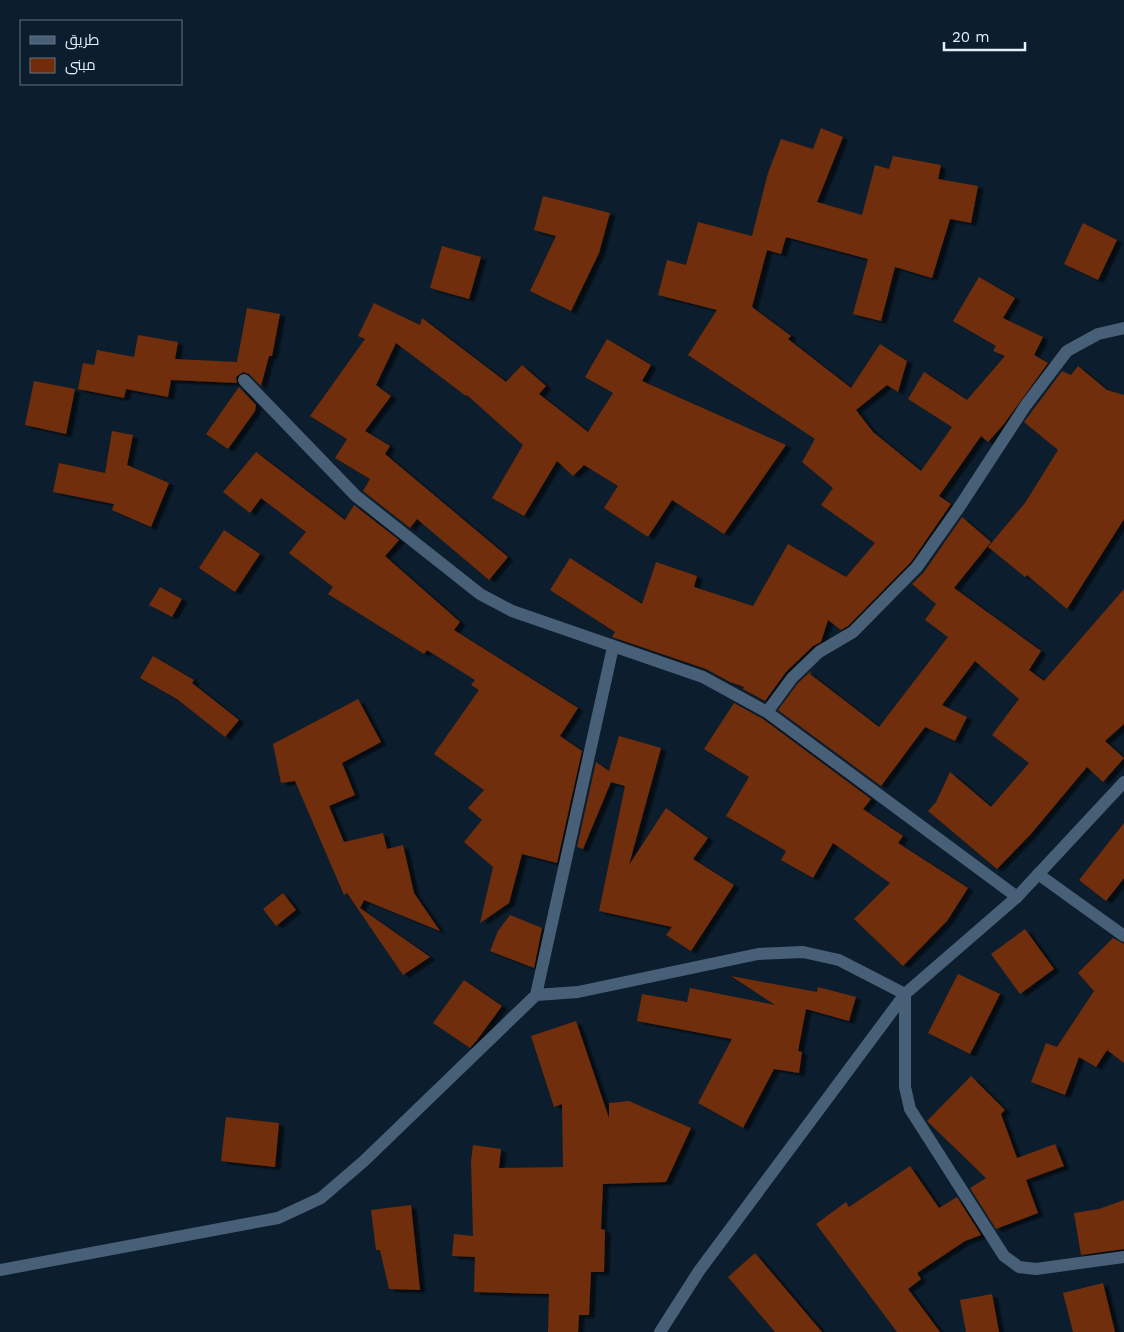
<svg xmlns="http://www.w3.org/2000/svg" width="1124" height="1332" font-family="'Work Sans',Cairo,sans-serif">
	<defs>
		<filter id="shadow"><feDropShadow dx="5.5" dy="3" stdDeviation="1" flood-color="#0009"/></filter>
	</defs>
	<rect width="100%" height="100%" fill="#0c1e2e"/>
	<path fill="#712d09" filter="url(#shadow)" d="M 821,128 L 843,137 L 817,202 L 862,215 L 875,165 L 889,169 L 893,156 L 941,165 L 938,179 L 978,186 L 971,223 L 950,219 L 932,278 L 895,267 L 881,321 L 853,314 L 868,259 L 786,237 L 781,254 L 767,250 L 752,307 L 791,336 L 788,339 L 851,388 L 880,344 L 907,361 L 898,392 L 887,385 L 856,410 L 873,432 L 921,471 L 952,427 L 908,399 L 924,372 L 967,400 L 1005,356 L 993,351 L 996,346 L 953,321 L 979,277 L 1015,298 L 1003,318 L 1043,337 L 1034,355 L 1048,363 L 1004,424 L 988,442 L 981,436 L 939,496 L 951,504 L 911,562 L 848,626 L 841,630 L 828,620 L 821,642 L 813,646 L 786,672 L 765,701 L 743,689 L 744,687 L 730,682 L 706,669 L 612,637 L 615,632 L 550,590 L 570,558 L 642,604 L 656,562 L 697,576 L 694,587 L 753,606 L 788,544 L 846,577 L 875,543 L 821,505 L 833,488 L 802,462 L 815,439 L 688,355 L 717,310 L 658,295 L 667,260 L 686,265 L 698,222 L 752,236 L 768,173 L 781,139 L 813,149 Z
		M 543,196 L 610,213 L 599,253 L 571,311 L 530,291 L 556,236 L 534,230 Z
		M 1083,223 L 1117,240 L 1098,280 L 1064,264 Z
		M 442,246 L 481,257 L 469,299 L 430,288 Z
		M 374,303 L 420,325 L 422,318 L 506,382 L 522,365 L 546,386 L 539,394 L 588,432 L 613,393 L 585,377 L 607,339 L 651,365 L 642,381 L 786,445 L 724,534 L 672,500 L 648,537 L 604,508 L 618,486 L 584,465 L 573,476 L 557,461 L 524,516 L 492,498 L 523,445 L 467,395 L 466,396 L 396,343 L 376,385 L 391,396 L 365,431 L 390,446 L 385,454 L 508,557 L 489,580 L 417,519 L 410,528 L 363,491 L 370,479 L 335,458 L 347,439 L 310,416 L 365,339 L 358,336 Z
		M 247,308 L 280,314 L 272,356 L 269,356 L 261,386 L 249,374 L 243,372 L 236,377 L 237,383 L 171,380 L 168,397 L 126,389 L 124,398 L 78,389 L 83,363 L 94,365 L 97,350 L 134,357 L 138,335 L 178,342 L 175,359 L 237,362 Z
		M 1078,366 L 1107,390 L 1124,395 L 1124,519 L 1067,609 L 1027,575 L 1025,577 L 988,547 L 1025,503 L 1058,450 L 1024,422 L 1062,371 L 1071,375 Z
		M 34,381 L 75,389 L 66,434 L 25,425 Z
		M 239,387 L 256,405 L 255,411 L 228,449 L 206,434 Z
		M 112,431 L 133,435 L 127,465 L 169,483 L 151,527 L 112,510 L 114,504 L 53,492 L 59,463 L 105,473 Z
		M 256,452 L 345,520 L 354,505 L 399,540 L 385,556 L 460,622 L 454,630 L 578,708 L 560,736 L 582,751 L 557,863 L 522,854 L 509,903 L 480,923 L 493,867 L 464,842 L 482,820 L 468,808 L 484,790 L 434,754 L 479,690 L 471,685 L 475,680 L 427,650 L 424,654 L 328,594 L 333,587 L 289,553 L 306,532 L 261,498 L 250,513 L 223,492 Z
		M 962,517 L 991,542 L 954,588 L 1041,651 L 1029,670 L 1044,681 L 1124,589 L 1124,724 L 1105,741 L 1124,758 L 1103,782 L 1087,767 L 1030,835 L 997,869 L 928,811 L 936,802 L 950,772 L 991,807 L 1029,763 L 992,735 L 1019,699 L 975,661 L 942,705 L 967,717 L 955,741 L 925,727 L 881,786 L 778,710 L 798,683 L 811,671 L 810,674 L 879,727 L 948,637 L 925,620 L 936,604 L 912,584 L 924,572 Z
		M 224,530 L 260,554 L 235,592 L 199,568 Z
		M 160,587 L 182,599 L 172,617 L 149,605 Z
		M 153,656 L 194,680 L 192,683 L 239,720 L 225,737 L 177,699 L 140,678 Z
		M 358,699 L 381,742 L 342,763 L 355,795 L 329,806 L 344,842 L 383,833 L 387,849 L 403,845 L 414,893 L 440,931 L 364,900 L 360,908 L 430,957 L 403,975 L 347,893 L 344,895 L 295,781 L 281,783 L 273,744 Z
		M 734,703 L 763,719 L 871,799 L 863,809 L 903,836 L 898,843 L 968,888 L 947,921 L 903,966 L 854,919 L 890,883 L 833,843 L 813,878 L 781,860 L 786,851 L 726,816 L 749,777 L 704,749 Z
		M 619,736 L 661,748 L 629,865 L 666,808 L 708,838 L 693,859 L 734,885 L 691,951 L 666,935 L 672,927 L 599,911 L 625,786 L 611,782 L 583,849 L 577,847 L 596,762 L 609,771 Z
		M 1124,823 L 1124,878 L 1106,901 L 1079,880 Z
		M 283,893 L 296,910 L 276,926 L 263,909 Z
		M 510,915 L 542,928 L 534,968 L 490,951 L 498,931 Z
		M 1025,929 L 1054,969 L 1020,994 L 991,954 Z
		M 1113,938 L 1124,944 L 1124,1063 L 1107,1050 L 1096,1067 L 1079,1057 L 1065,1095 L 1031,1082 L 1046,1043 L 1057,1047 L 1094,991 L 1078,973 Z
		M 958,974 L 1000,994 L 970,1054 L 928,1033 Z
		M 731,976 L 817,992 L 818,987 L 856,997 L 849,1021 L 806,1009 L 798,1051 L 802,1052 L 799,1073 L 774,1069 L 743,1128 L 698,1103 L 732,1039 L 637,1021 L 642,994 L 687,1002 L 690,988 L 775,1005 Z
		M 464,980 L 502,1006 L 477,1040 L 470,1048 L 433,1023 Z
		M 576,1021 L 609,1118 L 609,1103 L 629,1101 L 691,1128 L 666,1182 L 603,1184 L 601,1229 L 605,1230 L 604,1272 L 591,1272 L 589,1315 L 579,1315 L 578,1332 L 548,1332 L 549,1294 L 474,1292 L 475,1257 L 452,1256 L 454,1234 L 473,1236 L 471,1161 L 473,1145 L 501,1149 L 499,1168 L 563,1167 L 562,1104 L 554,1107 L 531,1036 Z
		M 971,1076 L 1005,1110 L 1001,1114 L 1017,1158 L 1055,1144 L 1064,1166 L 1026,1180 L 1038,1213 L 996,1229 L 970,1188 L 986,1178 L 927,1121 Z
		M 226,1117 L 279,1123 L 275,1167 L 221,1161 Z
		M 910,1166 L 939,1208 L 957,1197 L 981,1235 L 965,1241 L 917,1273 L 921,1279 L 908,1289 L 940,1332 L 897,1332 L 816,1224 L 846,1202 L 849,1207 Z
		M 1124,1200 L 1124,1249 L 1081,1255 L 1074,1213 L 1099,1209 Z
		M 411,1205 L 420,1290 L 389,1289 L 380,1250 L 376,1250 L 371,1210 Z
		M 755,1253 L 822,1332 L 775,1332 L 728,1277 Z
		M 1103,1283 L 1115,1332 L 1073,1332 L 1063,1293 Z
		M 992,1294 L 999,1332 L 966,1332 L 960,1300 Z"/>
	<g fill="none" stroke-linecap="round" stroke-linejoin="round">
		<path stroke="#486077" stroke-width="12" d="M 244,380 L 356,496 L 480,594 L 512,611 L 703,677 L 767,712 L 1017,897
			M 767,712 L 792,678 L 819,652 L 853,632 L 917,567 L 960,506 L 1026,405 L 1067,351 L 1098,334 L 1124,328
			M 1038,874 L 1124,936
			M 536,995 L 613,647
			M 0,1270 L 278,1218 L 321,1198 L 364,1161 L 536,995 L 578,992 L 758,954 L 803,952 L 839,960 L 905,994 L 905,1087 L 910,1109 L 1004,1256 L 1019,1267 L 1036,1269 L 1124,1257"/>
		<path stroke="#486077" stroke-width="12" d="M 660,1332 L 699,1271 L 905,994 L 1017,897 L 1124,782"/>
	</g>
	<rect x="20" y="20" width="162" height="65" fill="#0c1e2e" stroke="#627280"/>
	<rect x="30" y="36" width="25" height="8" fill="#486077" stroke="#627280"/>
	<text x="65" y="45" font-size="15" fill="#e4effb">طريق</text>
	<rect x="30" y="58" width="25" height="15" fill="#712d09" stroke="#627280"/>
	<text x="65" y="70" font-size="15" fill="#e4effb">مبنى</text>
	<path d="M944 42v8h81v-8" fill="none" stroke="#e4effb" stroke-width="2.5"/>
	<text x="952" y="42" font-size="15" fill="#e4effb" stroke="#0c1e2e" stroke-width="4" paint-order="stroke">20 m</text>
</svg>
